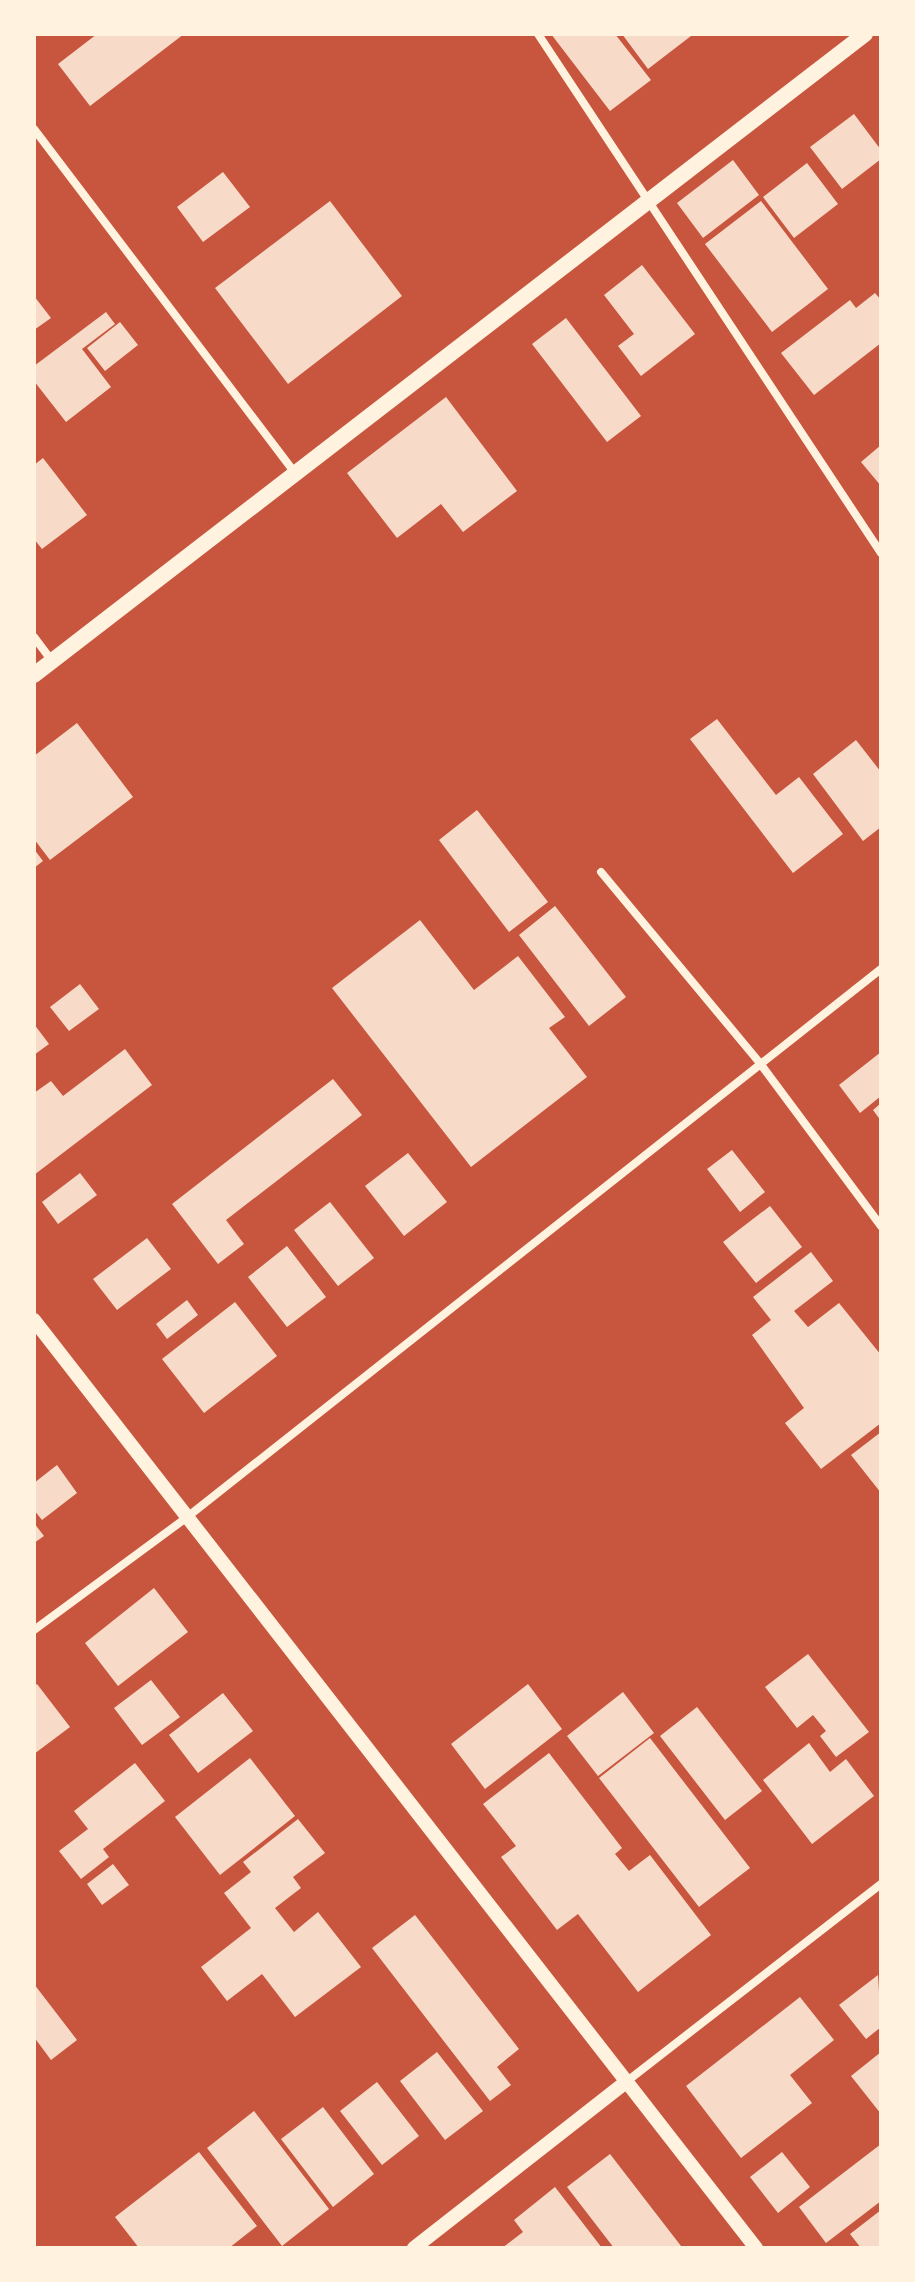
<svg xmlns="http://www.w3.org/2000/svg" width="915" height="2282" font-family="Barlow,sans-serif">
	<rect width="100%" height="100%" fill="#c8553d"/>
	<path fill="#f7dbc8" d="M 97,34 L 184,34 L 90,106 L 58,64 Z
		M 551,34 L 615,34 L 651,80 L 610,111 Z
		M 622,34 L 690,34 L 691,36 L 648,69 Z
		M 854,114 L 881,150 L 881,159 L 842,189 L 810,147 Z
		M 733,160 L 759,195 L 703,238 L 677,203 Z
		M 807,163 L 838,204 L 794,238 L 763,197 Z
		M 223,172 L 250,207 L 203,242 L 177,207 Z
		M 330,201 L 402,296 L 288,384 L 215,288 Z
		M 761,201 L 828,289 L 772,332 L 705,244 Z
		M 642,265 L 695,334 L 641,376 L 618,346 L 634,334 L 604,295 Z
		M 875,293 L 881,300 L 881,343 L 814,395 L 781,353 L 850,300 L 856,308 Z
		M 34,296 L 51,318 L 34,330 Z
		M 106,312 L 115,324 L 82,349 L 111,387 L 66,422 L 34,381 L 34,366 Z
		M 566,318 L 641,416 L 607,442 L 532,344 Z
		M 120,322 L 138,345 L 105,371 L 87,348 Z
		M 446,397 L 517,491 L 463,532 L 441,504 L 397,538 L 347,473 Z
		M 881,445 L 881,486 L 861,462 Z
		M 43,458 L 87,515 L 42,549 L 34,539 L 34,465 Z
		M 717,719 L 776,795 L 799,777 L 843,834 L 793,873 L 690,739 Z
		M 77,723 L 133,797 L 50,860 L 34,839 L 34,756 Z
		M 856,740 L 881,772 L 881,827 L 863,841 L 813,774 Z
		M 477,810 L 548,902 L 509,932 L 439,840 Z
		M 34,849 L 43,861 L 34,868 Z
		M 555,906 L 626,997 L 589,1026 L 519,935 Z
		M 420,920 L 474,990 L 518,956 L 565,1017 L 549,1028 L 587,1077 L 471,1167 L 332,988 Z
		M 80,984 L 99,1009 L 69,1031 L 50,1007 Z
		M 34,1024 L 49,1044 L 34,1055 Z
		M 125,1049 L 152,1085 L 34,1175 L 34,1093 L 51,1081 L 63,1096 Z
		M 881,1052 L 881,1096 L 860,1113 L 839,1085 Z
		M 333,1079 L 362,1115 L 226,1220 L 244,1244 L 218,1264 L 172,1204 Z
		M 881,1103 L 881,1121 L 873,1110 Z
		M 732,1150 L 765,1192 L 740,1212 L 707,1169 Z
		M 408,1153 L 447,1202 L 404,1236 L 365,1186 Z
		M 80,1173 L 97,1195 L 58,1224 L 42,1202 Z
		M 330,1202 L 374,1258 L 338,1286 L 294,1230 Z
		M 770,1206 L 802,1247 L 756,1283 L 723,1242 Z
		M 147,1238 L 171,1269 L 117,1310 L 93,1279 Z
		M 287,1246 L 326,1297 L 287,1327 L 248,1277 Z
		M 811,1252 L 833,1281 L 794,1311 L 808,1327 L 839,1303 L 881,1355 L 881,1423 L 821,1469 L 785,1423 L 804,1408 L 752,1335 L 771,1320 L 753,1297 Z
		M 187,1300 L 198,1315 L 167,1339 L 156,1324 Z
		M 235,1302 L 277,1356 L 204,1413 L 162,1359 Z
		M 881,1432 L 881,1493 L 851,1455 Z
		M 57,1465 L 77,1493 L 42,1520 L 34,1510 L 34,1483 Z
		M 34,1523 L 44,1536 L 34,1543 Z
		M 154,1588 L 188,1632 L 118,1686 L 85,1643 Z
		M 808,1654 L 869,1732 L 836,1757 L 820,1736 L 826,1731 L 813,1715 L 797,1728 L 765,1687 Z
		M 151,1680 L 180,1717 L 142,1745 L 114,1708 Z
		M 37,1684 L 70,1727 L 34,1754 L 34,1686 Z
		M 528,1684 L 562,1729 L 485,1789 L 451,1744 Z
		M 623,1692 L 654,1733 L 598,1776 L 567,1736 Z
		M 223,1693 L 253,1731 L 198,1773 L 169,1735 Z
		M 697,1707 L 762,1791 L 725,1820 L 660,1736 Z
		M 650,1738 L 750,1868 L 699,1907 L 599,1778 Z
		M 809,1743 L 830,1772 L 846,1759 L 874,1796 L 812,1844 L 763,1780 Z
		M 549,1753 L 622,1848 L 615,1854 L 629,1871 L 650,1855 L 711,1935 L 638,1992 L 578,1914 L 557,1930 L 501,1857 L 516,1846 L 483,1804 Z
		M 250,1758 L 295,1816 L 220,1875 L 175,1817 Z
		M 135,1763 L 165,1801 L 103,1849 L 109,1857 L 81,1879 L 59,1851 L 88,1829 L 74,1811 Z
		M 298,1819 L 325,1853 L 293,1877 L 301,1888 L 275,1908 L 294,1932 L 318,1912 L 361,1967 L 295,2017 L 262,1974 L 227,2001 L 201,1967 L 251,1928 L 224,1893 L 251,1872 L 243,1862 Z
		M 113,1864 L 129,1885 L 102,1905 L 87,1884 Z
		M 415,1915 L 519,2049 L 497,2067 L 511,2085 L 490,2101 L 372,1948 Z
		M 878,1975 L 881,2027 L 866,2039 L 839,2005 Z
		M 34,1984 L 77,2040 L 51,2060 L 34,2037 Z
		M 800,1997 L 834,2040 L 790,2075 L 812,2103 L 741,2158 L 686,2086 Z
		M 437,2052 L 483,2111 L 445,2140 L 400,2081 Z
		M 881,2052 L 881,2114 L 851,2076 Z
		M 377,2082 L 419,2136 L 382,2165 L 340,2111 Z
		M 323,2107 L 374,2174 L 333,2207 L 281,2139 Z
		M 254,2111 L 329,2209 L 282,2246 L 207,2148 Z
		M 881,2144 L 881,2201 L 826,2243 L 799,2207 Z
		M 199,2152 L 257,2226 L 229,2248 L 139,2248 L 115,2217 Z
		M 782,2152 L 810,2187 L 778,2213 L 750,2177 Z
		M 610,2154 L 681,2246 L 678,2248 L 614,2248 L 567,2187 Z
		M 555,2187 L 602,2248 L 502,2248 L 523,2232 L 514,2220 Z
		M 881,2210 L 881,2248 L 861,2248 L 850,2234 Z"/>
	<g fill="none" stroke-linecap="round" stroke-linejoin="round">
		<path stroke="#fff3e0" stroke-width="8" d="M 538,34 L 881,553
			M 34,129 L 295,473
			M 34,637 L 52,661
			M 601,872 L 759,1062 L 881,1226
			M 34,1630 L 186,1518 L 881,969
			M 626,2082 L 881,1884"/>
		<path stroke="#fff3e0" stroke-width="14" d="M 34,1320 L 756,2248
			M 414,2248 L 626,2082"/>
		<path stroke="#fff3e0" stroke-width="16" d="M 34,675 L 865,34"/>
	</g>
	<rect width="915" height="2282" fill="none" stroke="#fff3e0" stroke-width="72"/>
</svg>
